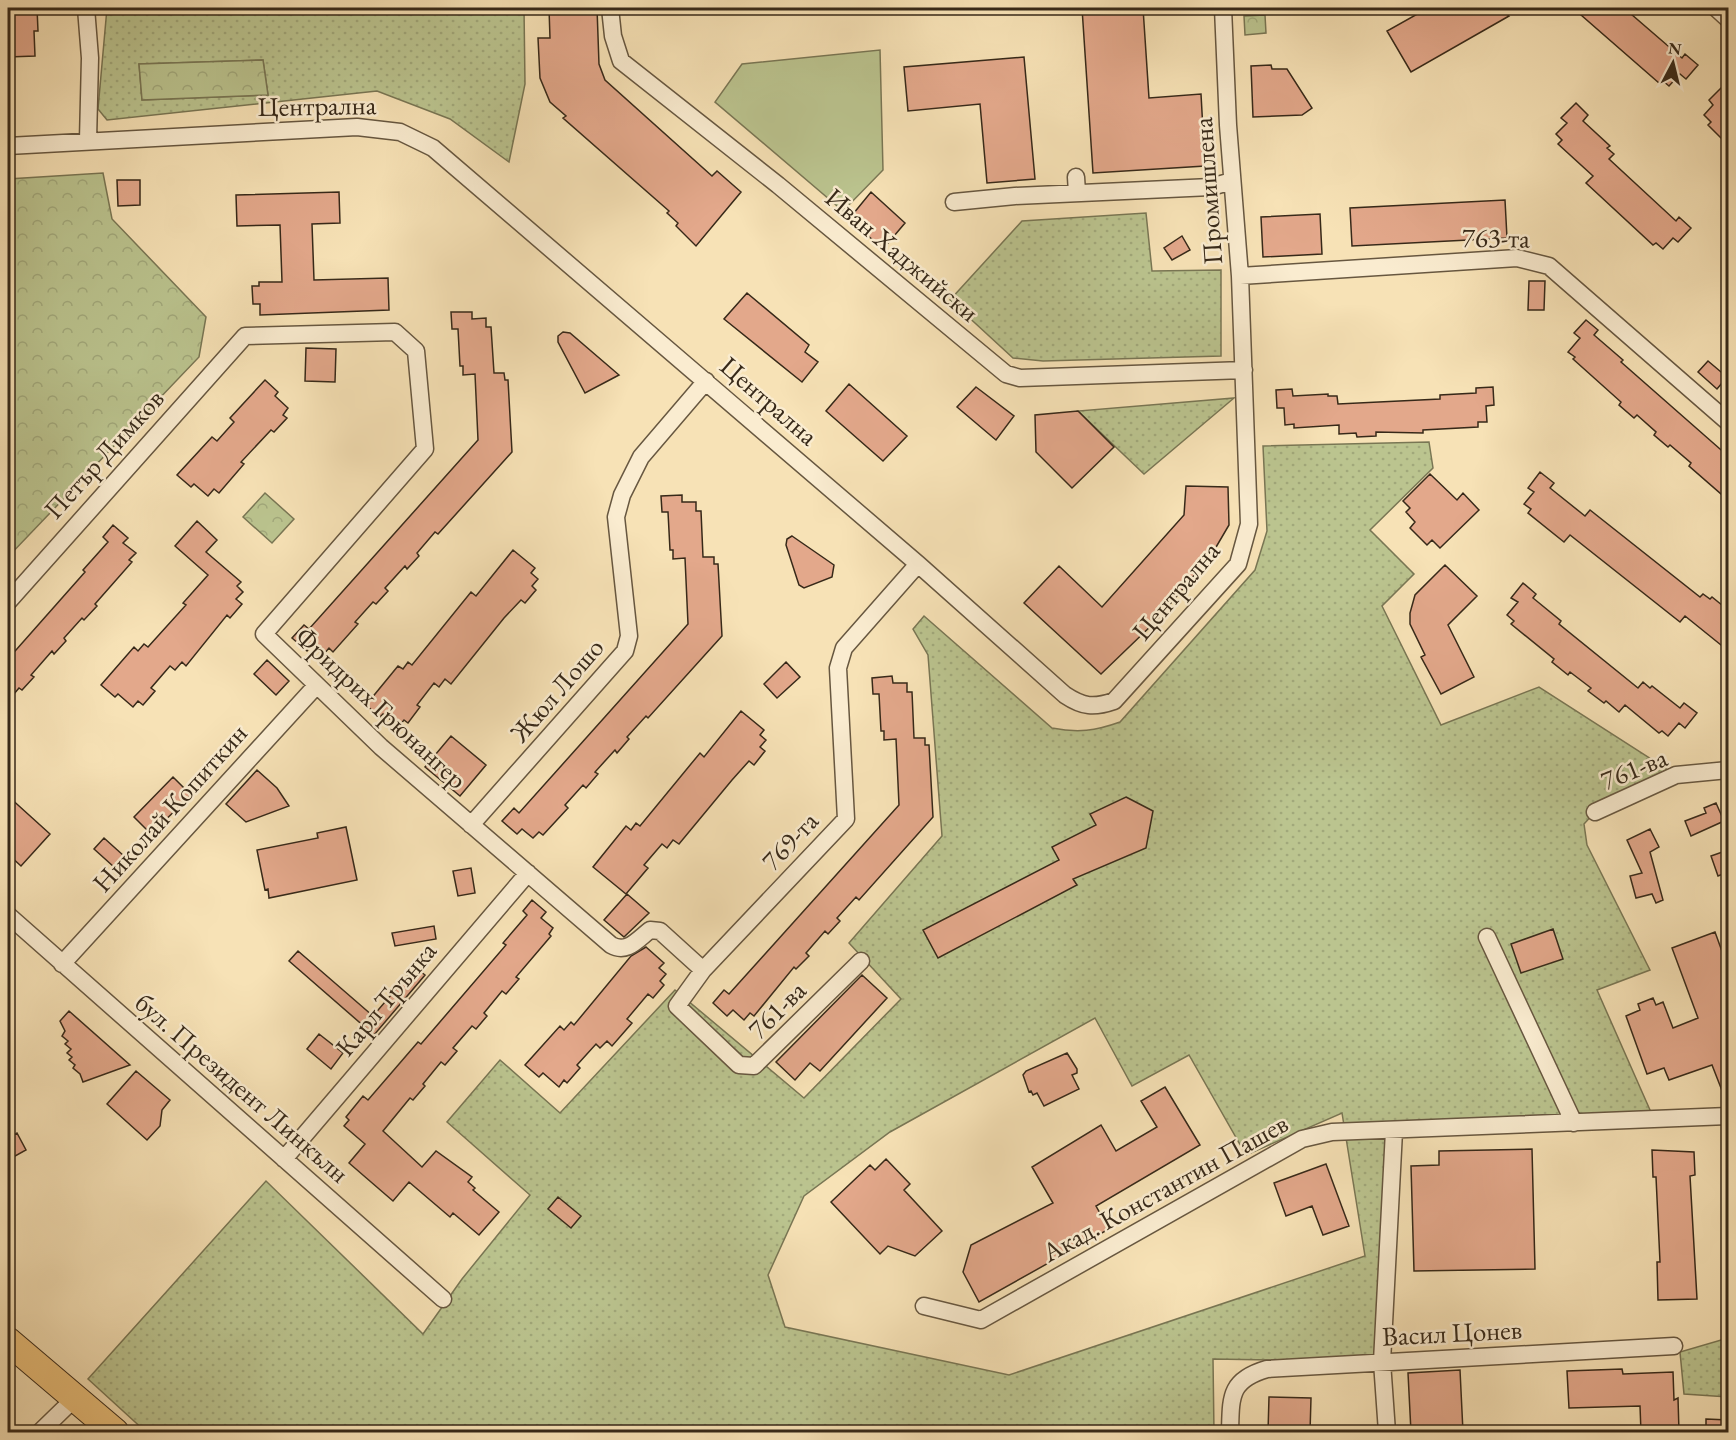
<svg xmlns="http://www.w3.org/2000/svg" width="1736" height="1440" font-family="'EB Garamond',serif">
	<defs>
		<pattern id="grass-dots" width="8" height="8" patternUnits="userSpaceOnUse" patternTransform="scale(1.5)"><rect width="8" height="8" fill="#bbc48f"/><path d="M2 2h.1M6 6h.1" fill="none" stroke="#a1a87b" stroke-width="1.8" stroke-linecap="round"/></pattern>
		<pattern id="park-crowns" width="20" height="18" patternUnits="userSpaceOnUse" patternTransform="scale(1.5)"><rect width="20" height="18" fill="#bbc48f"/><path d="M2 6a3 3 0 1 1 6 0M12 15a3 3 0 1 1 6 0" fill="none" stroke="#a1a87b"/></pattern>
	</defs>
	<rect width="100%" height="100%" fill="#f7e2b6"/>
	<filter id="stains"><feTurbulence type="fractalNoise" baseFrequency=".00333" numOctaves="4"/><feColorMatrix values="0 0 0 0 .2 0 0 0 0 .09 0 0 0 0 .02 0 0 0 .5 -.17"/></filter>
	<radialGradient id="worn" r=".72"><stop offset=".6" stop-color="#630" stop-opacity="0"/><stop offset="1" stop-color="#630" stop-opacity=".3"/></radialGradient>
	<path fill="url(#grass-dots)" stroke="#797654" stroke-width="1.5" fill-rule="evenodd" d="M 107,8 L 524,8 L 525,84 L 509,162 L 450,119 L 377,91 L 107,120 L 98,109 ZM 263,60 L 268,95 L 142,100 L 139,64 Z
		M 1146,213 L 1152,271 L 1221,270 L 1221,356 L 1043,361 L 1013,358 L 950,300 L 1022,221 Z
		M 1234,398 L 1144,474 L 1078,411 Z
		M 1429,442 L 1433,468 L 1370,530 L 1414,574 L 1382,606 L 1441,725 L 1539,687 L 1676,775 L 1595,812 L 1584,824 L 1587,845 L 1650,970 L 1597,990 L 1654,1119 L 1394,1131 L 1382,1362 L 1213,1359 L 1214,1432 L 146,1432 L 88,1379 L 266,1181 L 423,1334 L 462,1279 L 530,1195 L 447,1122 L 500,1060 L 560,1113 L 675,990 L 804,1098 L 901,999 L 849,943 L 942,836 L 928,655 L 913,629 L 924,616 L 1052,728 C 1078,733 1095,731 1120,722 L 1255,570 L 1267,531 L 1263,446 ZM 1095,1018 L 1132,1086 L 1189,1055 L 1246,1155 L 1342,1113 L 1365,1256 L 1009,1375 L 785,1327 L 768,1275 L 804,1196 L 890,1132 Z
		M 1728,1338 L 1728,1397 L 1684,1394 L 1680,1352 Z"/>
	<path fill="url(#park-crowns)" stroke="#797654" stroke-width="1.5" d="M 1265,15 L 1266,33 L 1245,35 L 1244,16 Z
		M 263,60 L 268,95 L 142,100 L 139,64 Z
		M 103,173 L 112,219 L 206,317 L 199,357 L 8,557 L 8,179 Z
		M 265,493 L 294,519 L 272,543 L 243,517 Z"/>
	<path fill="#bbc48f" stroke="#797654" stroke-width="1.5" d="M 880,50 L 883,170 L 843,211 L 715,102 L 742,64 Z"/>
	<path fill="#e3a88b" stroke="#372919" stroke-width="1.5" d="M 37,8 L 38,31 L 34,31 L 35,56 L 8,57 L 8,9 Z
		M 549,8 L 597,8 L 599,64 L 605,80 L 712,176 L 717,171 L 741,192 L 696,246 L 676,226 L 678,223 L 667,213 L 669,211 L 563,118 L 566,116 L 550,102 L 540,78 L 538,38 L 550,38 Z
		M 1082,8 L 1143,8 L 1149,98 L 1201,94 L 1205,166 L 1093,173 Z
		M 1428,8 L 1500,8 L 1509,16 L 1411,72 L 1387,31 Z
		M 1573,8 L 1624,8 L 1682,58 L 1685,54 L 1698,65 L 1686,79 L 1680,74 L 1669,86 L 1662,80 L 1659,83 Z
		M 1024,57 L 1035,179 L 987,183 L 980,104 L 908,111 L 904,67 Z
		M 1271,65 L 1272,69 L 1287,69 L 1312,108 L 1302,115 L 1253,117 L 1251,66 Z
		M 1721,88 L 1725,92 L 1728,89 L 1728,145 L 1708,125 L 1711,122 L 1704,115 L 1713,105 L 1709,100 Z
		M 1576,103 L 1588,115 L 1583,121 L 1610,146 L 1607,148 L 1614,154 L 1609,159 L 1676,221 L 1679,217 L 1691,228 L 1678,242 L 1673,238 L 1663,249 L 1656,243 L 1653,245 L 1586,183 L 1593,176 L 1558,144 L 1562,140 L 1556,134 L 1567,123 L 1561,118 Z
		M 117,180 L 140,180 L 140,205 L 118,206 Z
		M 339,192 L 340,223 L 312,224 L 314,280 L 388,278 L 389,310 L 260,315 L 260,304 L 253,304 L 252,286 L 259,286 L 259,282 L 282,282 L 280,225 L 237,226 L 236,195 Z
		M 871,192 L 905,223 L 883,249 L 849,219 Z
		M 1505,200 L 1507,238 L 1352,246 L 1350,208 Z
		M 1320,214 L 1322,254 L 1263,257 L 1261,217 Z
		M 1182,236 L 1190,250 L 1172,260 L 1164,248 Z
		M 1529,281 L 1545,281 L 1544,310 L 1528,310 Z
		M 747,293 L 809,345 L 805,352 L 818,362 L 802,382 L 724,319 Z
		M 451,312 L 472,312 L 472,319 L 486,318 L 486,327 L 491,327 L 494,373 L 504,373 L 505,380 L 508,380 L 512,452 L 438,534 L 435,532 L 417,553 L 419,556 L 407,569 L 405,566 L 385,588 L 388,591 L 376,604 L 373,602 L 355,622 L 358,624 L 333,652 L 329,648 L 323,655 L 312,645 L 307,651 L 292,638 L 304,625 L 309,629 L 478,440 L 475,374 L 463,375 L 463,366 L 460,366 L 458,329 L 452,329 Z
		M 1586,320 L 1598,330 L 1594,335 L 1623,360 L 1621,362 L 1728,456 L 1728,500 L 1689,466 L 1691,463 L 1670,445 L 1668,447 L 1654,435 L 1656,432 L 1637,415 L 1634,418 L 1619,405 L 1621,402 L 1573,359 L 1575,357 L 1568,352 L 1580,338 L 1574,333 Z
		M 563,332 L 570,333 L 619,375 L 585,393 L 558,342 L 558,336 Z
		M 306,348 L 336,349 L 335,382 L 305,381 Z
		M 1708,361 L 1727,377 L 1717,389 L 1698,372 Z
		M 265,380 L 278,392 L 275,396 L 288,408 L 283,415 L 287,418 L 274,432 L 271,430 L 241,462 L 244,464 L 219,493 L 214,489 L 208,496 L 194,484 L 191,487 L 177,475 L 212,437 L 217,441 L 234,422 L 230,418 Z
		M 849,384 L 907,436 L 883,461 L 826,411 Z
		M 976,387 L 1014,416 L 996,440 L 957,407 Z
		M 1493,387 L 1494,405 L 1486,406 L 1487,422 L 1478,422 L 1478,427 L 1423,430 L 1423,433 L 1376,432 L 1376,436 L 1357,437 L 1356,433 L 1339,434 L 1339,425 L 1294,428 L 1294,424 L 1285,425 L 1284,408 L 1277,408 L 1276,390 L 1292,389 L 1293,396 L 1328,394 L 1328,396 L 1337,396 L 1338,404 L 1440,399 L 1440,395 L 1476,393 L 1476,388 Z
		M 1078,411 L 1114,447 L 1072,488 L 1036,452 L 1035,415 Z
		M 1540,472 L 1554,483 L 1550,488 L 1585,516 L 1590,510 L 1700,597 L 1703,594 L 1710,599 L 1712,597 L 1728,610 L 1728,636 L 1721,645 L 1685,616 L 1680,622 L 1570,535 L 1564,542 L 1528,513 L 1531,509 L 1524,504 L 1534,492 L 1528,488 Z
		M 1430,474 L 1457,500 L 1463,493 L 1479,510 L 1440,548 L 1432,540 L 1427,545 L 1410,528 L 1415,522 L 1406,512 L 1410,508 L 1403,501 Z
		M 1186,486 L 1228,487 L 1229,525 L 1212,554 L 1155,622 L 1101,674 L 1024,603 L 1059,566 L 1102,607 L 1184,515 Z
		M 682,495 L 682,502 L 696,502 L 696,511 L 701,511 L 703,557 L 714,557 L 714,564 L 718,564 L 722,636 L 648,718 L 646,716 L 627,737 L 629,739 L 617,753 L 615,750 L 595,772 L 598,774 L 586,788 L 583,785 L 565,805 L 568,808 L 543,835 L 539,832 L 533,838 L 522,829 L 517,834 L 502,821 L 514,808 L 519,813 L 688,624 L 685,558 L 673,559 L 673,550 L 670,550 L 668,512 L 662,512 L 661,496 Z
		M 197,521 L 217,540 L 206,552 L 241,582 L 237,586 L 243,592 L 236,599 L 242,604 L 230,618 L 227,615 L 186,666 L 182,662 L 175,670 L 170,666 L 151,688 L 155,691 L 143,705 L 138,701 L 133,707 L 118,694 L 115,697 L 101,685 L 134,647 L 138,651 L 144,644 L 148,647 L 186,605 L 183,603 L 208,575 L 175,546 Z
		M 113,525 L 128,538 L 123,543 L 136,553 L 129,560 L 132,562 L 95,604 L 97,606 L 84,620 L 82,618 L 64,638 L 66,641 L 54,654 L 52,651 L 31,675 L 34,677 L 22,690 L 19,688 L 8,701 L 8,659 L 85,572 L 83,570 L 108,542 L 103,537 Z
		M 792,536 L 834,565 L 832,577 L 804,588 L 799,585 L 786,545 L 787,539 Z
		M 513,550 L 535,568 L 531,573 L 538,579 L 532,586 L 536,590 L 525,603 L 521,600 L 504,618 L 451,684 L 445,679 L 439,687 L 434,683 L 417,705 L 420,707 L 408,723 L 404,720 L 399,726 L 383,714 L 380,717 L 366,705 L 398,666 L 403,669 L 408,662 L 412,665 L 471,592 L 476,596 Z
		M 1445,565 L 1477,596 L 1448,625 L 1474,677 L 1441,694 L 1421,657 L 1425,655 L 1410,624 L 1410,613 L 1415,595 Z
		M 1523,583 L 1536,594 L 1533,598 L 1561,621 L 1559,624 L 1638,688 L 1643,682 L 1650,688 L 1652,686 L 1680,708 L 1684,703 L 1697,713 L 1685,728 L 1679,723 L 1668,736 L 1662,731 L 1659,733 L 1625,705 L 1619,712 L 1606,701 L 1604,703 L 1588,691 L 1591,688 L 1570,672 L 1568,675 L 1552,662 L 1554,659 L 1511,624 L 1514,621 L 1507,615 L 1518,602 L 1511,598 Z
		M 267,660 L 289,681 L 276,695 L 254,674 Z
		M 786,662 L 800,677 L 777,698 L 764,684 Z
		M 892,676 L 893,683 L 907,683 L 907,692 L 912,692 L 914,738 L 925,738 L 925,745 L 929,745 L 933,817 L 859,900 L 856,897 L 837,918 L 840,921 L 828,934 L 825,931 L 806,953 L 809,956 L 796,969 L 794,967 L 754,1016 L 750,1013 L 744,1020 L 733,1010 L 727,1016 L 713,1003 L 724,990 L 729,994 L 899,805 L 896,739 L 884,740 L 884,731 L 881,731 L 879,694 L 873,694 L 872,678 Z
		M 741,711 L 764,730 L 760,735 L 766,740 L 760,747 L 765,751 L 754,765 L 749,761 L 732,780 L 679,844 L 673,840 L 667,848 L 662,844 L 644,865 L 648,868 L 626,894 L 593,867 L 626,826 L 631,830 L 636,823 L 640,826 L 700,753 L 704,757 Z
		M 451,736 L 486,765 L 460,796 L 425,767 Z
		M 257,770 L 277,788 L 289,806 L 246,822 L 226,804 Z
		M 173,777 L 191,795 L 151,834 L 134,817 Z
		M 8,796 L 50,834 L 21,866 L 8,854 Z
		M 1126,797 L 1153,811 L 1146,848 L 1073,879 L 1077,885 L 938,958 L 923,930 L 1059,860 L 1052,847 L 1096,825 L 1090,814 Z
		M 1716,803 L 1724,821 L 1691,836 L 1685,821 L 1706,813 L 1704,808 Z
		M 346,827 L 357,880 L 269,898 L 268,889 L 265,890 L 257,850 L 318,838 L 317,833 Z
		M 1650,829 L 1659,847 L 1650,852 L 1663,900 L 1656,903 L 1652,894 L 1636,898 L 1630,876 L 1642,873 L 1627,840 Z
		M 104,838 L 124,856 L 114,867 L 94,849 Z
		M 1728,850 L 1728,872 L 1718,876 L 1711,856 Z
		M 471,868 L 475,893 L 458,896 L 453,871 Z
		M 627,894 L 649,913 L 624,937 L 604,920 Z
		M 532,900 L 546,912 L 541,918 L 553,928 L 549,934 L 551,936 L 516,977 L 519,979 L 506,994 L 502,991 L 484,1013 L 487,1016 L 476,1029 L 472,1026 L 453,1048 L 457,1051 L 445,1065 L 441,1062 L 423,1084 L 425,1086 L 413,1100 L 410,1098 L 383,1131 L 422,1167 L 436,1151 L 472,1177 L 468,1182 L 475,1188 L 473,1190 L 499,1212 L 479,1235 L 453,1213 L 450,1217 L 409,1182 L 393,1201 L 349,1163 L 365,1144 L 344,1126 L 349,1120 L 346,1117 L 363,1096 L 368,1100 L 418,1042 L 421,1044 L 506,945 L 503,943 L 527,915 L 523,911 Z
		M 434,926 L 436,939 L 395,946 L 392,933 Z
		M 1553,929 L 1563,959 L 1521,973 L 1511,944 Z
		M 1715,932 L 1728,968 L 1728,1106 L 1712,1065 L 1669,1080 L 1664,1068 L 1647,1074 L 1626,1016 L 1640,1010 L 1638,1004 L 1653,998 L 1656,1005 L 1663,1002 L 1673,1028 L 1698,1018 L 1672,948 Z
		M 646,947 L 664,963 L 659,968 L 666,974 L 660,981 L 664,985 L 653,998 L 648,994 L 627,1019 L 632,1023 L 612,1046 L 607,1041 L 600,1048 L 596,1044 L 577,1065 L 580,1068 L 567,1083 L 564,1080 L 559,1087 L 543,1073 L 539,1077 L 525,1065 L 560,1026 L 564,1030 L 571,1022 L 574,1025 L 631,956 Z
		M 298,951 L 373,1016 L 415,967 L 425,975 L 374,1035 L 289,961 Z
		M 862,975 L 887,998 L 820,1071 L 810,1063 L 795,1080 L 776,1062 Z
		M 69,1011 L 130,1065 L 83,1082 L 80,1074 L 73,1068 L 75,1065 L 69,1060 L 72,1057 L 67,1053 L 71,1049 L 65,1044 L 68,1041 L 62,1036 L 65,1031 L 60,1021 Z
		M 319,1034 L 343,1053 L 331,1069 L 307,1049 Z
		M 1067,1053 L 1077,1069 L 1077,1073 L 1072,1075 L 1079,1089 L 1044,1106 L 1037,1093 L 1033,1095 L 1031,1091 L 1029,1092 L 1023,1075 L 1026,1071 Z
		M 136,1071 L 170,1100 L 162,1110 L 160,1126 L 147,1140 L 107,1104 Z
		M 1165,1087 L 1200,1145 L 1096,1206 L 1109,1229 L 979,1302 L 963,1272 L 971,1245 L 1053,1203 L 1032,1167 L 1101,1125 L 1116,1151 L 1157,1127 L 1141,1101 Z
		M 17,1133 L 26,1150 L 8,1160 L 8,1138 Z
		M 1532,1149 L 1535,1269 L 1414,1271 L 1411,1166 L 1439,1165 L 1439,1151 Z
		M 1652,1150 L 1694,1152 L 1695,1175 L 1690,1176 L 1697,1299 L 1658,1300 L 1657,1262 L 1660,1262 L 1656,1177 L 1653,1177 Z
		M 886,1159 L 910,1184 L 904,1190 L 942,1231 L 915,1256 L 888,1246 L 880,1254 L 831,1202 L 870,1165 L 875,1170 Z
		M 1326,1164 L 1349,1226 L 1323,1235 L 1312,1206 L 1286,1216 L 1274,1183 Z
		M 558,1197 L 581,1216 L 571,1228 L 548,1209 Z
		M 1622,1369 L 1623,1374 L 1673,1372 L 1674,1400 L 1678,1398 L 1679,1432 L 1641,1432 L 1640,1406 L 1569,1408 L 1567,1371 Z
		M 1460,1370 L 1463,1432 L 1411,1432 L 1408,1373 Z
		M 1269,1397 L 1311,1398 L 1310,1432 L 1268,1432 Z
		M 1706,1419 L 1728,1420 L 1728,1432 L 1706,1432 Z"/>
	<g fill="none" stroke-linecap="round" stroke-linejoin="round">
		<g stroke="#675740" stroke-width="19">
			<path id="minor" d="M 86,8 L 90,58 L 88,140
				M 610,8 L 613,36 L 621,61 L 778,185 L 1006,374 L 1020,378 L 1244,370
				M 1716,8 L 1728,19
				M 8,146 L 357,127 L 400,132 L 433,148 L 918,564 L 1065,695 C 1083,707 1094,708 1114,701 L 1238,564 L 1249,524 L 1240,276 L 1228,125 L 1223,8
				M 1076,177 L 1077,193
				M 954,202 L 1015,196 L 1211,187 L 1232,181
				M 1240,276 L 1517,258 L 1549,266 L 1728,422
				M 8,602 L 245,336 L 395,332 L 416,351 L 425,449 L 264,634 L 381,747 L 611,945 C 627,954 637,940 650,930 L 660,931 L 703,970
				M 1595,812 L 1676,775 L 1728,770
				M 471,825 L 625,651 L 629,636 L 616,517 L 622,495 L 641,457 L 706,381
				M 8,915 L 443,1299
				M 1487,937 L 1574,1123
				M 861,961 L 754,1066 L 739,1065 L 677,1006 L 703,970 L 846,819 L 838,668 L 844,648 L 918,564
				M 62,964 L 315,687
				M 284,1159 L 528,873
				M 924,1306 L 981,1320 L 1302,1139 L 1332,1132 L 1728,1116
				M 40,1432 L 75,1398
				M 1230,1432 C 1231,1397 1229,1380 1267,1369 L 1674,1346
				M 1387,1432 L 1382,1362 L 1394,1131"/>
		</g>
		<g stroke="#372919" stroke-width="29">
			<path id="trunk" d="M 8,1341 L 115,1432"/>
		</g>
		<use href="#minor" stroke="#faecd0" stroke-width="16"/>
		<use href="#trunk" stroke="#ecc17b" stroke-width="27"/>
	</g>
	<g text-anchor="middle" stroke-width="5" stroke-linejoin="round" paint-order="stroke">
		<g font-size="27" fill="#372919" stroke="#faecd0">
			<text transform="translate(317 106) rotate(-1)" y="9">Централна</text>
			<text transform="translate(1208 191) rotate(-94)" y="9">Промишлена</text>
			<text transform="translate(1496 238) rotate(1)" y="9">763-та</text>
			<text transform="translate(902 255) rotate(40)" y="9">Иван Хаджийски</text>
			<text transform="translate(769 401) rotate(41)" y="9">Централна</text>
			<text transform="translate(104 454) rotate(-48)" y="9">Петър Димков</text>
			<text transform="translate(1176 591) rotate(-50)" y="9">Централна</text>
			<text transform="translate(557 690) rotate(-49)" y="9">Жюл Лошо</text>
			<text transform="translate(381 708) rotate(43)" y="9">Фридрих Грюнангер</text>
			<text transform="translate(1634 769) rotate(-22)" y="9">761-ва</text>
			<text transform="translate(170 808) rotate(-48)" y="9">Николай Копиткин</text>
			<text transform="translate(790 841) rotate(-47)" y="9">769-та</text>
			<text transform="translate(386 999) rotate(-50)" y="9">Карл Трънка</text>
			<text transform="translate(777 1010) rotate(-45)" y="9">761-ва</text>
			<text transform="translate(242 1088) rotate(41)" y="9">бул. Президент Линкълн</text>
			<text transform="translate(1165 1188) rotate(-29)" y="9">Акад. Константин Пашев</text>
			<text transform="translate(1452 1333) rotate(-3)" y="9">Васил Цонев</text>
		</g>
	</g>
	<rect width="1736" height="1440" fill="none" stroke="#f7e2b6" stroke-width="30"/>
	<rect x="9" y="9" width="1718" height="1422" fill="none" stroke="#372919" stroke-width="3"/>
	<rect x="15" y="15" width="1706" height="1410" fill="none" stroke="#372919" stroke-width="1.5"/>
	<g transform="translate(1673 63) rotate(7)" stroke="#faecd0" stroke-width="4.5" paint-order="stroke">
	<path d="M0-4.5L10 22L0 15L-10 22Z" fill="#372919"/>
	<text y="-9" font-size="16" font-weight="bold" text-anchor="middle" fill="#372919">N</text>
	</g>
	<rect width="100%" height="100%" filter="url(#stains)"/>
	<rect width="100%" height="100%" fill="url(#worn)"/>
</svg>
